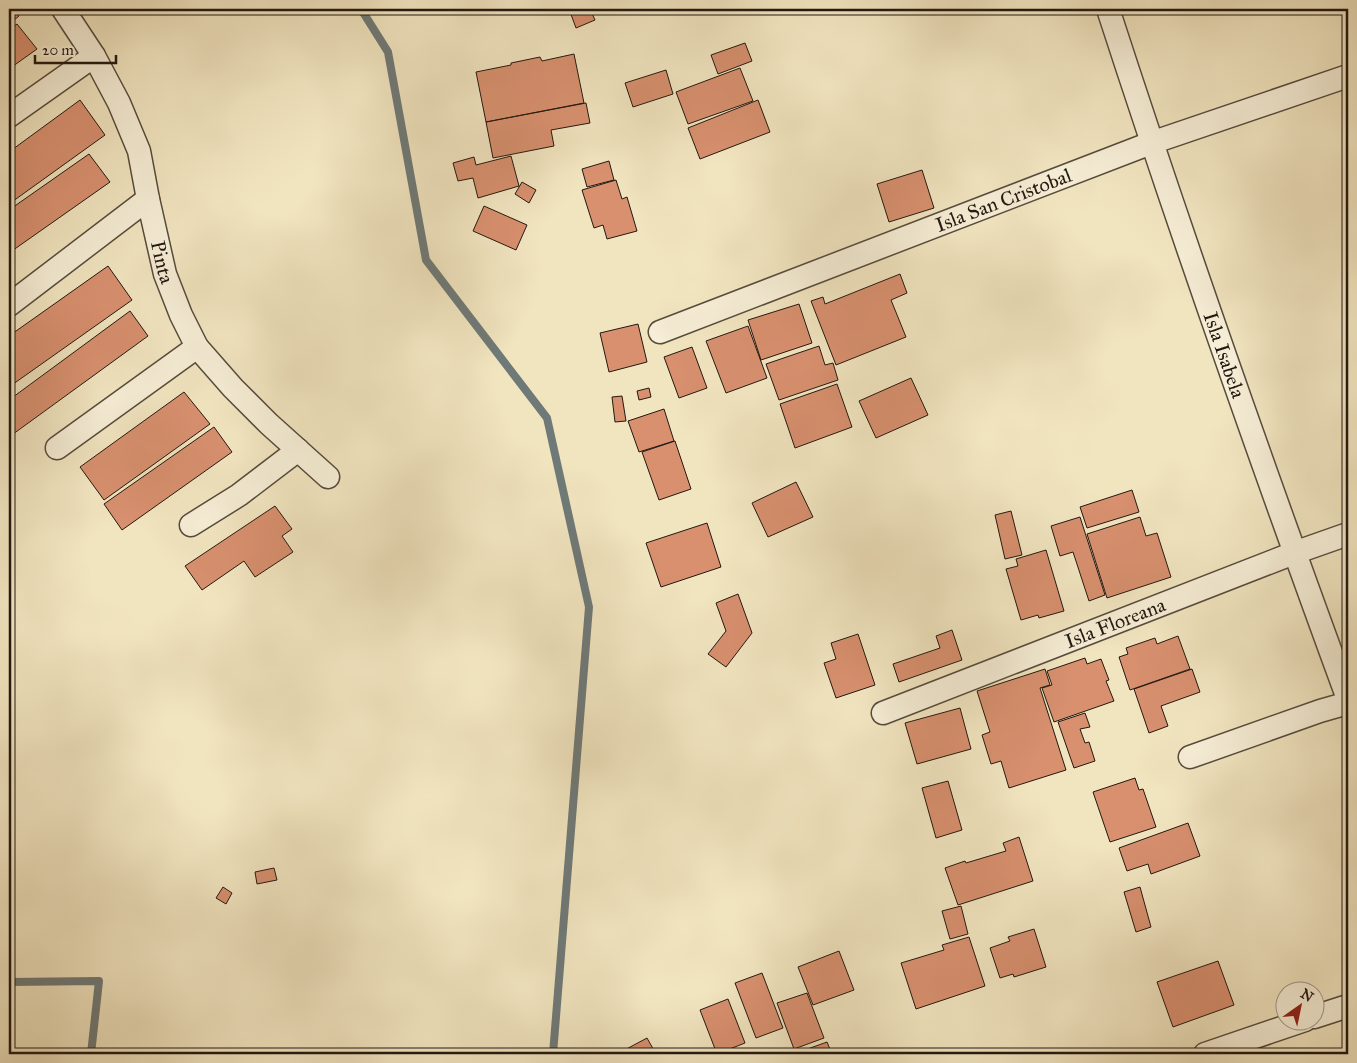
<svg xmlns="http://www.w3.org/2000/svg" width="1357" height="1063" font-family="'IM FELL Great Primer',serif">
	<rect width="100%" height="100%" fill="#f1e5c0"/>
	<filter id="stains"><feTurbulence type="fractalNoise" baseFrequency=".004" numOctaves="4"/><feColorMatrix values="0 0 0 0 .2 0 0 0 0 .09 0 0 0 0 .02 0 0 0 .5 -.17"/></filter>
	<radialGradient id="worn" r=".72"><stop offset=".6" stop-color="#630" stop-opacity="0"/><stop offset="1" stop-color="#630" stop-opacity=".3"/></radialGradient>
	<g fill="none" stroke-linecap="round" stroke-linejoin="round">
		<path stroke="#6f7a78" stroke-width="8" d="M 361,9 L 388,52 L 426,260 L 547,418 L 589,607 L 553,1054
			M 9,982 L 99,981 L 91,1054"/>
	</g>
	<path fill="#d8906f" stroke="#231810" d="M 9,9 L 14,9 L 19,16 L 9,24 Z
		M 569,9 L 590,9 L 595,20 L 576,28 Z
		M 17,24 L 37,49 L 9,69 L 9,30 Z
		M 745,43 L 752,61 L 718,74 L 711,55 Z
		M 574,54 L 584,103 L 486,122 L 476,72 L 511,65 L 511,63 L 540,57 L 542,61 Z
		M 740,68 L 753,101 L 688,124 L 676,92 Z
		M 666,70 L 673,94 L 633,107 L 625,83 Z
		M 80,100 L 105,135 L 9,204 L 9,152 Z
		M 758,100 L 770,132 L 700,159 L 688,128 Z
		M 586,103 L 590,123 L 551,130 L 554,146 L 493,158 L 486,122 Z
		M 89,154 L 110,182 L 9,253 L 9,210 Z
		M 511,156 L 519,186 L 478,198 L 473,178 L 458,181 L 453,163 L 474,157 L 476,165 Z
		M 609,161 L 614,180 L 587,187 L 582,169 Z
		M 922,170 L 934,208 L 889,222 L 877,184 Z
		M 616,180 L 622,199 L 627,197 L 637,231 L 607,239 L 603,225 L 594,228 L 582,190 Z
		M 522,182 L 536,190 L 529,203 L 515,194 Z
		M 484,206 L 527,225 L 516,250 L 473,231 Z
		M 108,266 L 132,300 L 9,387 L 9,336 Z
		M 900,274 L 907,293 L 891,300 L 906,337 L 836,365 L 811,301 L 823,297 L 825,304 Z
		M 799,304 L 812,343 L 761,360 L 748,320 Z
		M 130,311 L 148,336 L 9,437 L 9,400 Z
		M 638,324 L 647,362 L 609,372 L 600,333 Z
		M 748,326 L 767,378 L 726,393 L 706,341 Z
		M 819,346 L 825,365 L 833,363 L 838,380 L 779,400 L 766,364 Z
		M 692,347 L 707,388 L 679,398 L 664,357 Z
		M 911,378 L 928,415 L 876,438 L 859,401 Z
		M 837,384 L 852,427 L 795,448 L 780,404 Z
		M 649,388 L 651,397 L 639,400 L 637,391 Z
		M 184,392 L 210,424 L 104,500 L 80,467 Z
		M 622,396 L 626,421 L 615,422 L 612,397 Z
		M 664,409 L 674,441 L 639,452 L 628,421 Z
		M 214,427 L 232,452 L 122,530 L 104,504 Z
		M 675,441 L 691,489 L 659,500 L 642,452 Z
		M 796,482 L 813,517 L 768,537 L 752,503 Z
		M 1132,490 L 1139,512 L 1087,528 L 1080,507 Z
		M 275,506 L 292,529 L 282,536 L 293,552 L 255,577 L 244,561 L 202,590 L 185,566 Z
		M 1011,511 L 1022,555 L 1005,559 L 995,515 Z
		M 1080,517 L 1105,595 L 1089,601 L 1073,552 L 1060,556 L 1051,526 Z
		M 1140,517 L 1146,536 L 1157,533 L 1171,577 L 1107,598 L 1087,534 Z
		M 707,523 L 721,567 L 661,587 L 646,543 Z
		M 1046,550 L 1064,611 L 1039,618 L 1038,615 L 1021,620 L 1006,569 L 1018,566 L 1016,559 Z
		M 738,594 L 752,633 L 726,667 L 708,654 L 726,631 L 716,603 Z
		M 952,630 L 962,660 L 899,682 L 893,664 L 940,648 L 936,636 Z
		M 858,634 L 875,685 L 836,698 L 824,663 L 836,659 L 831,643 Z
		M 1178,636 L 1190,669 L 1130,690 L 1119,657 L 1128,654 L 1126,648 L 1155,638 L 1157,644 Z
		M 1085,658 L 1087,664 L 1101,659 L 1109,680 L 1106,681 L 1114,701 L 1054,722 L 1042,688 L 1052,685 L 1047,671 Z
		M 1045,669 L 1050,685 L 1040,688 L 1066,770 L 1009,788 L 1001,761 L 991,764 L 982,735 L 990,732 L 977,691 Z
		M 1192,669 L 1200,692 L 1161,706 L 1168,726 L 1149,733 L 1134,689 Z
		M 960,708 L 971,749 L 917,764 L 905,723 Z
		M 1085,713 L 1090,727 L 1080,729 L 1085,743 L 1089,742 L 1095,761 L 1074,768 L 1058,722 Z
		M 1135,778 L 1139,790 L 1143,789 L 1156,827 L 1110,842 L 1093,792 Z
		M 948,781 L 962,830 L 936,838 L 922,788 Z
		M 1188,823 L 1200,856 L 1151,874 L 1148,864 L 1127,871 L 1119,848 Z
		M 1019,837 L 1033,881 L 958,905 L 945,868 L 965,861 L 966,863 L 1006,851 L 1003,843 Z
		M 274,868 L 277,880 L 257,884 L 255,872 Z
		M 223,887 L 232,893 L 226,904 L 216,898 Z
		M 1140,887 L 1151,927 L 1136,932 L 1124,892 Z
		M 961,906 L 968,934 L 950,939 L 942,911 Z
		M 1034,929 L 1046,967 L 1014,977 L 1013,974 L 1000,978 L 990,948 L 1010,941 L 1008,937 Z
		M 969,937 L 985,986 L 916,1009 L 901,963 L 944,950 L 942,945 Z
		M 839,951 L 854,990 L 813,1005 L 798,967 Z
		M 1218,961 L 1234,1005 L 1173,1027 L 1157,982 Z
		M 762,973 L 783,1028 L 756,1038 L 735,983 Z
		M 807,993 L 824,1038 L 794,1049 L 777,1003 Z
		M 728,999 L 745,1043 L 717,1054 L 700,1010 Z
		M 647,1038 L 656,1054 L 619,1053 Z
		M 827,1042 L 832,1054 L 804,1054 L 802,1051 Z"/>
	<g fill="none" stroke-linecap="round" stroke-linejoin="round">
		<g stroke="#564b3c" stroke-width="25">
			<g id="street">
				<path id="s1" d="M 63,9 L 94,56 L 119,103 L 139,151 L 148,199 L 165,274 L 181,315 L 197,347 L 233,388 L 269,424 L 328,477"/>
				<path id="s2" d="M 1108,9 C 1183,240 1264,470 1348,699"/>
				<path d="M 9,116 L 94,56"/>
				<path d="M 9,305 L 148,199"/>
				<path id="s3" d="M 660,332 L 1151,143 L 1348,76"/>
				<path d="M 57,448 L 197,347"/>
				<path d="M 191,525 L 239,495 L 298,450"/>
				<path id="s4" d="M 883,713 L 1294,553 L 1348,534"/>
				<path d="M 1190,757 L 1320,711 L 1348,703"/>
				<path d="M 1314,1017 L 1348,1006"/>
				<path d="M 1205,1054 L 1305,1020"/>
			</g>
		</g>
		<use href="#street" stroke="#f6eed6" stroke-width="22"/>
	</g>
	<g text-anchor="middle" stroke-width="5" stroke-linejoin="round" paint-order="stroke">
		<g font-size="20" fill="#231810" stroke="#f6eed6">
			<text dy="7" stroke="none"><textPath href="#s3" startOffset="368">Isla San Cristobal</textPath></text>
			<text dy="7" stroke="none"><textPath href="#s1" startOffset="275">Pinta</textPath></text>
			<text dy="7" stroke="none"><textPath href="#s2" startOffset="365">Isla Isabela</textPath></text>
			<text dy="7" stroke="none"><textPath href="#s4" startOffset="249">Isla Floreana</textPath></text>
		</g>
	</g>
	<rect width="1357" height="1063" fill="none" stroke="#f1e5c0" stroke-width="30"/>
	<rect x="10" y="10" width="1337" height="1043" fill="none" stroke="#231810" stroke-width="2.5"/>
	<rect x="15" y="15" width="1327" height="1033" fill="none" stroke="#231810"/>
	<g transform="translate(1300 1006) rotate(33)"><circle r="24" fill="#f6eed6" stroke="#a29887"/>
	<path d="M0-4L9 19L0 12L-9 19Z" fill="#8f2418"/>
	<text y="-8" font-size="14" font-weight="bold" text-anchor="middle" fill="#231810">N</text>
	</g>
	<path d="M35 55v8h81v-8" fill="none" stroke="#231810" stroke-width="2.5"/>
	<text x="42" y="55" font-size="15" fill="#231810" stroke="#f6eed6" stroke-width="4" paint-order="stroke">20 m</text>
	<rect width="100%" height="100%" filter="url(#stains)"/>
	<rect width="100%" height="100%" fill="url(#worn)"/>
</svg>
